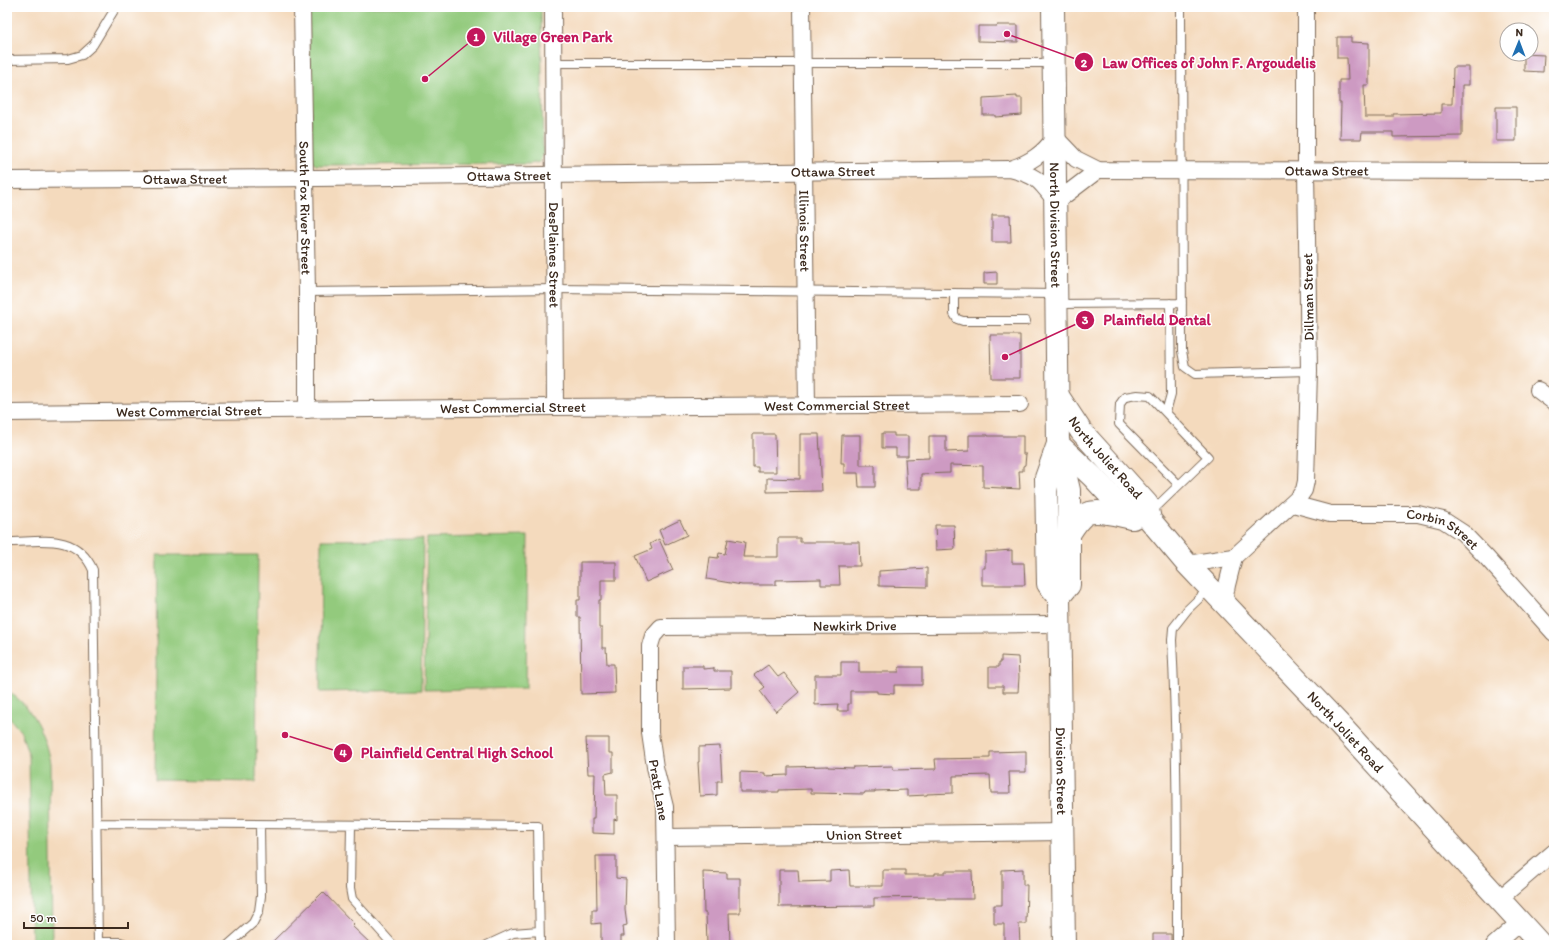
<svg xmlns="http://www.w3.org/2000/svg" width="1561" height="952" font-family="Itim,sans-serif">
	<rect width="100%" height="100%" fill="#fff"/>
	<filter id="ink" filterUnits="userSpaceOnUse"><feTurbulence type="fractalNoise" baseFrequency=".025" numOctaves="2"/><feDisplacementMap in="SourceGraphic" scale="8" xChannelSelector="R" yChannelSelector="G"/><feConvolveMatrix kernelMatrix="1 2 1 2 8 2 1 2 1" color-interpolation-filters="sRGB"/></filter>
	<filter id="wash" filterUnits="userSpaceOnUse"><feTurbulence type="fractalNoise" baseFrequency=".012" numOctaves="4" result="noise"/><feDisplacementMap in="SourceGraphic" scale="16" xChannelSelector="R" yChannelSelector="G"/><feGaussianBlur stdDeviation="0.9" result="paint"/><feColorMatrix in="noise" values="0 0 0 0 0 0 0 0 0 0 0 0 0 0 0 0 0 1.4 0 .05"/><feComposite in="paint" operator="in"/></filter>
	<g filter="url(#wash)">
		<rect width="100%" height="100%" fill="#f4dabd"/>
		<path fill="#93ca7d" stroke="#677a4e" d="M 308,7 L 541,7 L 543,153 L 540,162 L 530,164 L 316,165 L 312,162 Z
			M 528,536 L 526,688 L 424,690 L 427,538 Z
			M 423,539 L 421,690 L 320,692 L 321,540 Z
			M 157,555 L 258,555 L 256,782 L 155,780 Z
			M 7,691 C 33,706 45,735 50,763 L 52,945 L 32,945 L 29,756 L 21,732 L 7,715 Z"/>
		<g id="blocks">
			<path fill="#cd9ac2" d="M 997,25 L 1018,25 L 1018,42 L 978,41 L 978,26 L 997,26 Z
				M 1337,37 L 1351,37 L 1351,42 L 1369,43 L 1369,85 L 1364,85 L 1365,117 L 1393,117 L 1393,114 L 1441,113 L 1441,104 L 1452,104 L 1453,67 L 1469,67 L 1469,85 L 1462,85 L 1462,136 L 1393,137 L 1393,132 L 1362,132 L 1361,139 L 1340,139 L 1341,103 L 1339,103 L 1339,80 L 1348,80 L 1347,58 L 1337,58 Z
				M 1524,54 L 1544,55 L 1543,72 L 1524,71 Z
				M 1017,96 L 1017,98 L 1022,98 L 1022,115 L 995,117 L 995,115 L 983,115 L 983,98 Z
				M 1496,107 L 1516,107 L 1516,141 L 1496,141 Z
				M 992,215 L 1010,215 L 1011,242 L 992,242 Z
				M 997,272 L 997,284 L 984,284 L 984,273 Z
				M 990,335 L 1020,335 L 1020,378 L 991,378 Z
				M 882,433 L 894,433 L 894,436 L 908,436 L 908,456 L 896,456 L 896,448 L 882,448 Z
				M 753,434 L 775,434 L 776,472 L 758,472 L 758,467 L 753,467 Z
				M 800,434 L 819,434 L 822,491 L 767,492 L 767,478 L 800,479 Z
				M 842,435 L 860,435 L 860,465 L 875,465 L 875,487 L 859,487 L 858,473 L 844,473 L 844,463 L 841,463 Z
				M 969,435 L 988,435 L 988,436 L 1023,436 L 1023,454 L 1026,454 L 1025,465 L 1023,466 L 1023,471 L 1019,471 L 1020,489 L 983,487 L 983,466 L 950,465 L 950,473 L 921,474 L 921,489 L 907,489 L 905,459 L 929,458 L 929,436 L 946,436 L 946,452 L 969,451 Z
				M 680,520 L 687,535 L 665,545 L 659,530 Z
				M 935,525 L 954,525 L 955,549 L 936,550 Z
				M 778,538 L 800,538 L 800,542 L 859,542 L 860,566 L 839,566 L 840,585 L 821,585 L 821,579 L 776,580 L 776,585 L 742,585 L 707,579 L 710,557 L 718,558 L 719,553 L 725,554 L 728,539 L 745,542 L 743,557 L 778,557 Z
				M 659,539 L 673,570 L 646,582 L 635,556 L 652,549 L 650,544 Z
				M 1012,550 L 1012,563 L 1024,563 L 1025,585 L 982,585 L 982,568 L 985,568 L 985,552 Z
				M 580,562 L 616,562 L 616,580 L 601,580 L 601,600 L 599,600 L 599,628 L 602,628 L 602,648 L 606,648 L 607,664 L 614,664 L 615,693 L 581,694 L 580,617 L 577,617 L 577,600 L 580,600 Z
				M 927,568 L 927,587 L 879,586 L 879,571 Z
				M 1001,656 L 1018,657 L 1019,677 L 1018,692 L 1003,692 L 1003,686 L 989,686 L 989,667 L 999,667 L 999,662 L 1001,662 Z
				M 841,662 L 859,662 L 859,672 L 899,672 L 899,667 L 922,667 L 922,685 L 894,685 L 894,694 L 877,693 L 877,691 L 850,691 L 850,704 L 848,704 L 848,711 L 837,711 L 838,704 L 815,705 L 815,675 L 841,675 Z
				M 768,665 L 778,677 L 784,673 L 799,692 L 776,712 L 760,691 L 765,687 L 754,675 Z
				M 683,666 L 703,666 L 703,669 L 714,668 L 714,671 L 731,671 L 731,688 L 683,689 Z
				M 586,738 L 609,738 L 609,753 L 613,753 L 613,772 L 605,774 L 606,795 L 617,795 L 617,820 L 614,819 L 614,834 L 592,833 L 592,819 L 594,819 L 595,774 L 588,774 Z
				M 720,746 L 722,781 L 717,781 L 717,795 L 700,796 L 698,762 L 699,762 L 699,747 Z
				M 1026,751 L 1026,772 L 1009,772 L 1010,793 L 991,793 L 990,775 L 953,776 L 953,793 L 927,794 L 927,795 L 907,796 L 907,790 L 875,791 L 875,792 L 865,792 L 864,794 L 811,793 L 811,789 L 779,790 L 779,792 L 740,792 L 740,772 L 765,773 L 765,776 L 788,775 L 788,767 L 828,766 L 828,767 L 853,768 L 853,767 L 893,766 L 893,770 L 936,769 L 935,759 L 990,758 L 990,752 Z
				M 596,856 L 616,856 L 616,878 L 626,879 L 625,910 L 627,925 L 623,926 L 624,936 L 621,936 L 621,945 L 601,945 L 601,923 L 592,924 L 592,910 L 597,910 Z
				M 1023,869 L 1023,885 L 1027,885 L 1026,924 L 1019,924 L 1020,945 L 1004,945 L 1004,924 L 994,924 L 994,905 L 1002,905 L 1002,870 Z
				M 779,870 L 798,870 L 799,882 L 830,881 L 830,871 L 849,870 L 850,886 L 883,886 L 883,870 L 905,870 L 905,875 L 935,875 L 935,873 L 945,873 L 945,871 L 972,871 L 973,899 L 935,899 L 935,897 L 874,898 L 874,906 L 779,907 Z
				M 703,872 L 727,873 L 727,878 L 740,878 L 740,913 L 729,913 L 730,945 L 707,945 L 706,913 L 704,913 Z
				M 323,892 L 354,924 L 352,926 L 372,945 L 269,945 Z
				M 1153,934 L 1171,934 L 1171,945 L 1153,945 Z"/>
		</g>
	</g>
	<g filter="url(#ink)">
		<use href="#blocks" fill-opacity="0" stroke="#7c6856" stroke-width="1"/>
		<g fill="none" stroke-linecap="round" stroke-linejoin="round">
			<g stroke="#7c6856" stroke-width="10">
				<path id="lane" d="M 1181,7 L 1182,351 L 1185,367 L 1195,374 L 1309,371
					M 7,60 L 68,59 L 82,55 L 93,45 L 116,7
					M 554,63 L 1053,63
					M 307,292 L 555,289 L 1055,294
					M 954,293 L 954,314 L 957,319 L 963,321 L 1026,321
					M 1058,304 L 1182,303
					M 1166,412 L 1171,394 L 1170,303
					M 1151,512 L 1208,457 L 1150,396 L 1137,395 L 1125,397 L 1120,404 L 1119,424 L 1179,485
					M 7,542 C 41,542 76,532 93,570 L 98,945
					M 97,823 L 538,826 L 540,945
					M 351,825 L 350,888 L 352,899 L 393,945
					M 98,942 L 120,942 L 129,945
					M 228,945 L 253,923 L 259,911 L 261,896 L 260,825
					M 487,945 L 513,933 L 539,931
					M 1177,945 C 1177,843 1177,741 1172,640 L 1173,628 L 1188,609 L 1210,588"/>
			</g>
			<g stroke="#7c6856" stroke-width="18">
				<g id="street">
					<path id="s1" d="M 302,7 L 307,292 L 307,410"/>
					<path id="s2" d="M 553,7 L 555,407"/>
					<path id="s3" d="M 802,7 L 807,406"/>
					<path id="s4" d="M 1010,169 C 1030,163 1043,154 1055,137 L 1076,159 L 1098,170 L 1554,171"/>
					<path id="s5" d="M 7,180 L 317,178 L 1010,169 C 1038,176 1039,180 1056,202 L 1098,170"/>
					<path d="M 1538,390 L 1554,402"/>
					<path id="s6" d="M 7,413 L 555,407 L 1020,404"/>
					<path id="s7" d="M 1293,504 L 1330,514 L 1418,514 L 1443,520 L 1463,533 L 1487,558 L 1554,633"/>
					<path d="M 1187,564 L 1234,557 L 1299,497 L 1304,490 L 1306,481 L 1309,371 L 1306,170 L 1306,7"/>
					<path d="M 1224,602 L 1227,585 L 1234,557"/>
					<path id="s8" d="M 666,837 L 1062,832"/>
					<path d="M 1499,899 L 1554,852"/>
					<path id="s9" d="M 667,945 L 665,807 L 655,767 L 650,733 L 650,646 L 653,636 L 661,627 L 1060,624"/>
					<path d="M 1494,945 L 1520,922"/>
				</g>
			</g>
			<g stroke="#7c6856" stroke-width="24">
				<g id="primary">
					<path id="s10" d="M 1053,7 L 1058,444 L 1069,490 L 1069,585 L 1059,597"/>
					<path id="s11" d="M 1058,396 L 1081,431 L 1147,504 L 1150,520 L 1187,564 L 1341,726 L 1541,945"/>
					<path id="s12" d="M 1058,444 L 1046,478 L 1048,584 L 1059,597 L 1064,945"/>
					<path d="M 1058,444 L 1093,477 L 1131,518"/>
					<path d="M 1069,534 C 1073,528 1077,521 1083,516 C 1094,507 1120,516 1133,518"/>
				</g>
			</g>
			<use href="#lane" stroke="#fff" stroke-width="8"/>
			<use href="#street" stroke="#fff" stroke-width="16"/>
			<use href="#primary" stroke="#fff" stroke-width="22"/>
		</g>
	</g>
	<g text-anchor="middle" stroke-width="3" stroke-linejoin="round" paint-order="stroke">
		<g font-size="14" fill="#3b2a1e" stroke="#fff">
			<text dy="5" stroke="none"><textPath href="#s4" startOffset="340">Ottawa Street</textPath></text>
			<text dy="5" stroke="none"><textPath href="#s5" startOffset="826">Ottawa Street</textPath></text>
			<text dy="5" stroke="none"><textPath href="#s5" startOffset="502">Ottawa Street</textPath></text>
			<text dy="5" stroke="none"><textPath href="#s5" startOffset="178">Ottawa Street</textPath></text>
			<text dy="5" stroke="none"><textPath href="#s1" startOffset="201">South Fox River Street</textPath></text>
			<text dy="5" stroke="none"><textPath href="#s10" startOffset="218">North Division Street</textPath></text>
			<text dy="5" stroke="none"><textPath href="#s3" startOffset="224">Illinois Street</textPath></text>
			<text dy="5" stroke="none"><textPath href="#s2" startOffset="248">DesPlaines Street</textPath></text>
			<text transform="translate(1308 297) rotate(-91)" y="5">Dillman Street</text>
			<text dy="5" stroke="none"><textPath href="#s6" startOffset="830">West Commercial Street</textPath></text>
			<text dy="5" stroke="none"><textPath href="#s6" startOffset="506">West Commercial Street</textPath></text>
			<text dy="5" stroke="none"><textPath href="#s6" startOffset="182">West Commercial Street</textPath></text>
			<text dy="5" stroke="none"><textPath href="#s11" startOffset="78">North Joliet Road</textPath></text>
			<text dy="5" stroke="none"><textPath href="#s7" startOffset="155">Corbin Street</textPath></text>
			<text dy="5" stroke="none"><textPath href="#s9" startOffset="517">Newkirk Drive</textPath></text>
			<text dy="5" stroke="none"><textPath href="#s11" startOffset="445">North Joliet Road</textPath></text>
			<text dy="5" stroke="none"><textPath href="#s12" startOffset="333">Division Street</textPath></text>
			<text transform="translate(659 790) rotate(80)" y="5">Pratt Lane</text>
			<text dy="5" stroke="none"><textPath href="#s8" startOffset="198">Union Street</textPath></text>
		</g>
	</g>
	<path fill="none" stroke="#c2185b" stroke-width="1.5" d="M425 79L476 37M1007 34L1084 62M1005 357L1085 320M285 735L343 753"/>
	<g fill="#c2185b" stroke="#fff" stroke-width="1.5">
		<circle cx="425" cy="79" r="4"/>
		<circle cx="1007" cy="34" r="4"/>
		<circle cx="1005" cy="357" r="4"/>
		<circle cx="285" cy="735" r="4"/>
		<circle cx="476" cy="37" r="10"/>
		<circle cx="1084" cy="62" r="10"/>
		<circle cx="1085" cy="320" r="10"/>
		<circle cx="343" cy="753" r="10"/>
	</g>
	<g font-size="12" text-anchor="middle" font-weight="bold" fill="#fff">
		<text x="476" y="41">1</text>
		<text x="1084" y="67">2</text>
		<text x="1085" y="324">3</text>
		<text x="343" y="757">4</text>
	</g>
	<g font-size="15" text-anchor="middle" font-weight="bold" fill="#c2185b" stroke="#fff" stroke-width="3" stroke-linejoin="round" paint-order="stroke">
		<text x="553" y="42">Village Green Park</text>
		<text x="1209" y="68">Law Offices of John F. Argoudelis</text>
		<text x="1157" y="325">Plainfield Dental</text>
		<text x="457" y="758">Plainfield Central High School</text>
	</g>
	<rect width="1561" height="952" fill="none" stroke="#fff" stroke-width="24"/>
	<g transform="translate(1519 42) rotate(1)"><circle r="19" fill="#ffffff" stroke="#b1aaa5"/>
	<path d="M0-3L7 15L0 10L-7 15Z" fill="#1f6fb2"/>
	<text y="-6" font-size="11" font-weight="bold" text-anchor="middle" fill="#3b2a1e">N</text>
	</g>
	<path d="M24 922v6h104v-6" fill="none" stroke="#3b2a1e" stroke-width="2"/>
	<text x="30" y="922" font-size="12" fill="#3b2a1e" stroke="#ffffff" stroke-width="3" paint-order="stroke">50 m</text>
</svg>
